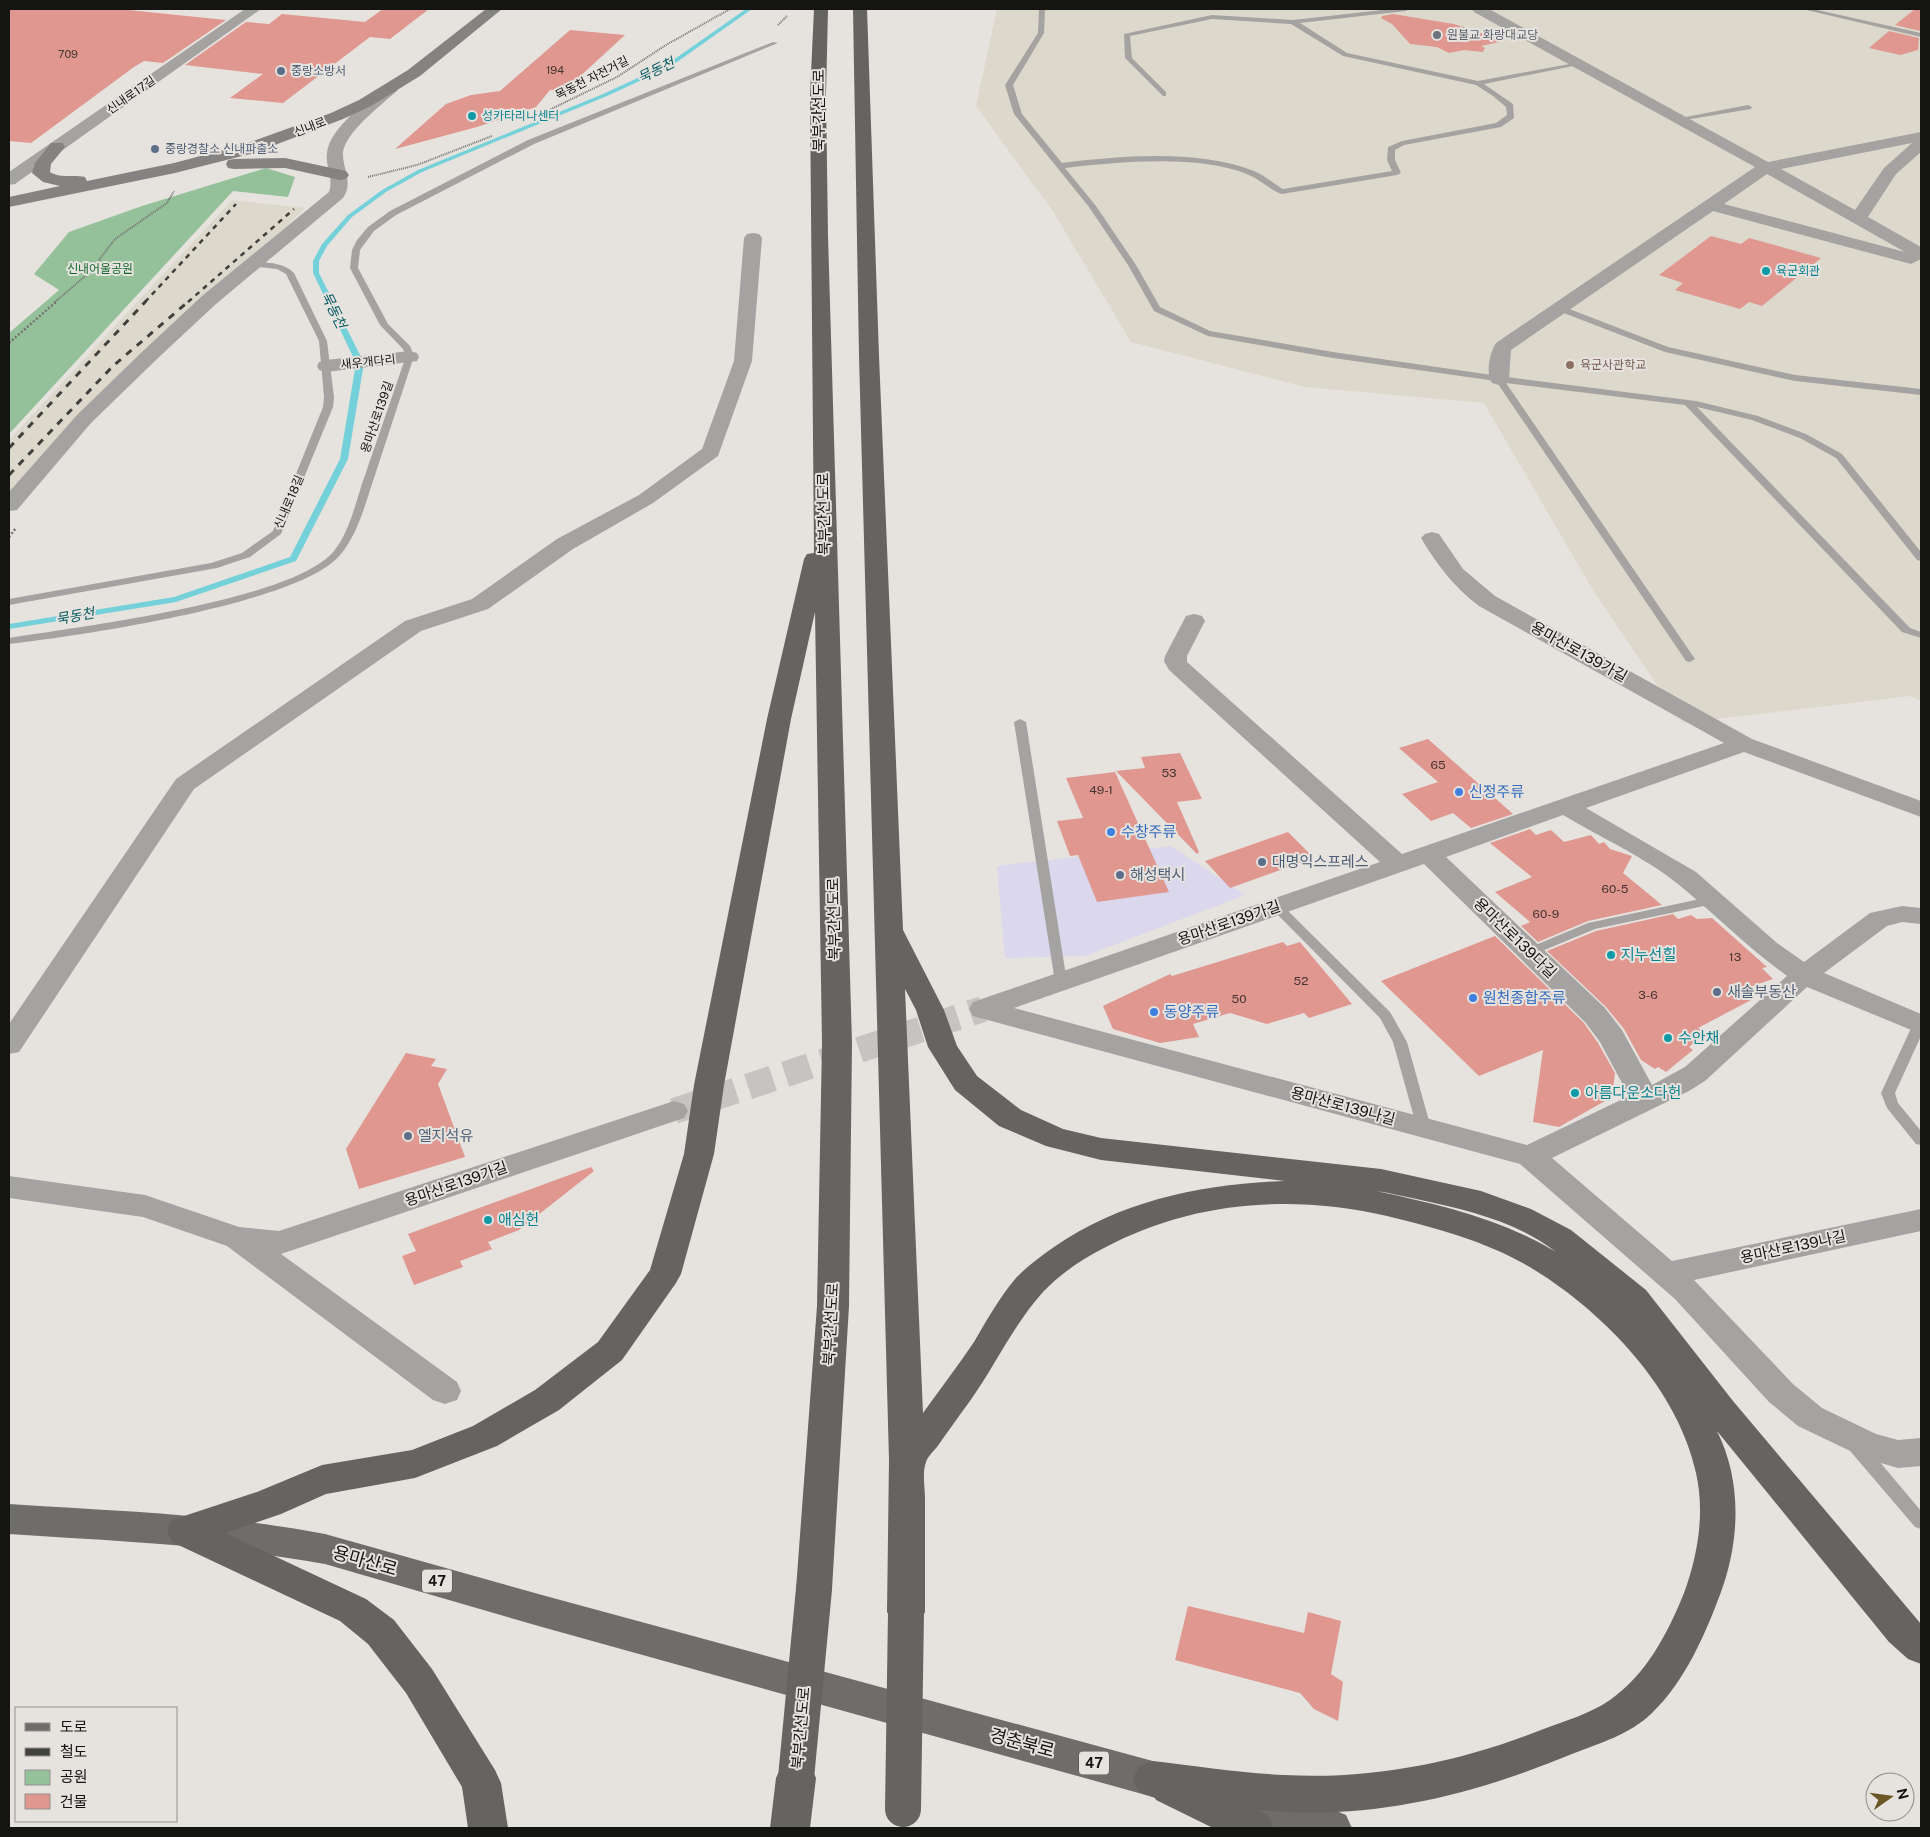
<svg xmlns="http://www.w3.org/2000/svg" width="1930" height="1837" font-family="'Public Sans','Noto Sans KR',sans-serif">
	<rect width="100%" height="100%" fill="#e6e3df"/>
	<path fill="#dbd7ec" d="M 1171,846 L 1245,895 L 1085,956 L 1005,958 L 997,866 Z"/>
	<path fill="#ddd8cc" d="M 997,9 L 1921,9 L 1921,701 L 1910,696 L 1683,723 L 1594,592 L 1484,403 L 1305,387 L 1131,342 L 1052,210 L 976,106 Z
		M 232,200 L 305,208 L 261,252 L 18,482 L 9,493 L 9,440 Z"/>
	<path fill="#94c19a" d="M 266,168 L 295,177 L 288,197 L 233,191 L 9,434 L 9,333 L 59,290 L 34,274 L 69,232 L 142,206 Z"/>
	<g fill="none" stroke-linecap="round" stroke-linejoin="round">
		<path fill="#75d1d9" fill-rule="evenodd" d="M 746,9 L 752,9 L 670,67 L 607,96 L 422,172 L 386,192 L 352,217 L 327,246 L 319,261 L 319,273 L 364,363 L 348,459 L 296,561 L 176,602 L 9,629 L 9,624 L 174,597 L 290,557 L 340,459 L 356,363 L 313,273 L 313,261 L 322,244 L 348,215 L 382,190 L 418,170 L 603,94 L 666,65 Z"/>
	</g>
	<path fill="#df9790" d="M 9,9 L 119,9 L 226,20 L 163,63 L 144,61 L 134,67 L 31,143 L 9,141 Z
		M 383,9 L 429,9 L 390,39 L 370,37 L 283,103 L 230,98 L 263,74 L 185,65 L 246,22 L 269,24 L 282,14 L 365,22 Z
		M 1915,9 L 1921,9 L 1920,31 L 1895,25 Z
		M 1393,14 L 1454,24 L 1504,41 L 1481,46 L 1485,48 L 1483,52 L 1464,50 L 1449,53 L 1437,47 L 1410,44 L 1392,24 L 1381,18 L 1382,16 Z
		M 570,30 L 625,35 L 564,91 L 550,90 L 536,107 L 477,127 L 395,149 L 446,104 L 471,95 L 500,91 Z
		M 1889,31 L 1919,38 L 1918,50 L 1900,55 L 1869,48 Z
		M 1711,236 L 1741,244 L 1749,238 L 1821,258 L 1762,306 L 1749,302 L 1740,309 L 1675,290 L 1683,283 L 1659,275 Z
		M 1428,739 L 1513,814 L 1471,828 L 1453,813 L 1431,821 L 1402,794 L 1438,782 L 1399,748 Z
		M 1180,753 L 1202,799 L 1177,802 L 1199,852 L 1197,854 L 1116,771 L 1145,768 L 1141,757 Z
		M 1115,772 L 1169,892 L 1097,902 L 1078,855 L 1070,856 L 1057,821 L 1083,818 L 1066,778 Z
		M 1530,829 L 1536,835 L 1551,830 L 1564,842 L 1591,835 L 1599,844 L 1604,842 L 1610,849 L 1632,856 L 1623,873 L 1662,905 L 1588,921 L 1538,942 L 1521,926 L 1530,922 L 1495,892 L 1532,877 L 1490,843 Z
		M 1288,832 L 1314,858 L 1230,888 L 1205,861 Z
		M 1673,914 L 1678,919 L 1691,915 L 1697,919 L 1712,918 L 1767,967 L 1762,968 L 1773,979 L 1741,990 L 1753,999 L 1698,1028 L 1706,1033 L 1689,1047 L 1693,1050 L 1666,1072 L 1658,1067 L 1655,1069 L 1641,1060 L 1624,1029 L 1606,1007 L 1547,951 L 1596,931 Z
		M 1495,936 L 1584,1023 L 1598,1043 L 1615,1073 L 1612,1097 L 1559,1127 L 1533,1122 L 1543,1050 L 1479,1076 L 1381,981 Z
		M 1283,942 L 1287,946 L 1300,942 L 1352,1004 L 1309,1018 L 1304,1013 L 1267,1024 L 1230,1013 L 1193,1024 L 1199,1037 L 1160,1043 L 1113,1029 L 1103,1006 L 1170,974 L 1172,976 Z
		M 406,1053 L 436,1059 L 431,1066 L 447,1069 L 438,1084 L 465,1157 L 359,1189 L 346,1149 Z
		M 591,1167 L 594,1171 L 519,1230 L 488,1242 L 492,1249 L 460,1261 L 463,1267 L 414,1285 L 402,1256 L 416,1251 L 408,1234 Z
		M 1188,1606 L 1304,1633 L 1308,1612 L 1341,1621 L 1331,1674 L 1343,1682 L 1338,1721 L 1314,1709 L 1300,1693 L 1175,1660 Z"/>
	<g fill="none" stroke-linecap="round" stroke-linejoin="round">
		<path stroke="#c6c4c0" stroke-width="26" stroke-dasharray="26 13" stroke-linecap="butt" d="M 674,1111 L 983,1009"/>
		<path stroke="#73726f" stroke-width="2" stroke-dasharray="1 1" stroke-linecap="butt" d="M 778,25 L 787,16
			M 547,111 L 617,77 L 666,45 L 730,9
			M 368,177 L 417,165 L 492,136
			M 55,302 L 90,272 L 115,239 L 167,203 L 174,191"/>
		<path stroke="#73726f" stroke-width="2.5" stroke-dasharray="2 2" stroke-linecap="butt" d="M 9,343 L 57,301
			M 9,537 L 16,528"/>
		<path fill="#a4a3a1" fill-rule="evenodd" d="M 1039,9 L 1045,9 L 1044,33 L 1013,85 L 1022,114 L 1062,163 C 1121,156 1196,149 1254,171 C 1264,175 1274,184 1283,189 L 1392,171 L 1387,160 L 1388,147 L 1402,141 L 1496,123 L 1507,115 L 1506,107 L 1493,96 L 1476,85 L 1343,56 L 1291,24 L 1212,19 L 1130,36 L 1132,58 L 1166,92 L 1166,96 L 1163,96 L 1125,58 L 1124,34 L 1212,15 L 1293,20 L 1391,9 L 1409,9 L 1406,11 L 1300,23 L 1347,53 L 1478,81 L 1580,62 L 1582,63 L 1578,65 L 1484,84 L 1513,104 L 1514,118 L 1501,127 L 1404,145 L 1395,150 L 1395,160 L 1401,173 L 1397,175 L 1282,194 C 1270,190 1261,180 1249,175 C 1200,154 1118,162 1065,168 L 1096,206 L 1136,265 L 1160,307 L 1210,331 L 1333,352 L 1499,376 L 1696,401 L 1758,416 L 1806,434 L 1842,454 L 1921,552 L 1921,561 L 1917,560 L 1836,458 L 1800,438 L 1752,420 L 1697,407 L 1910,628 L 1921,632 L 1921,638 L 1902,632 L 1685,405 L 1506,383 L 1695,659 L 1690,662 L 1686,661 L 1496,381 L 1333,358 L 1208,336 L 1154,311 L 1128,265 L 1089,207 L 1014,114 L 1005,85 L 1038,33 Z
			M 1802,9 L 1813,9 L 1921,33 L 1921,37 Z
			M 773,42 L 778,43 L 534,144 L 396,215 L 374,231 L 360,250 L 358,268 L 388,324 L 410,346 L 414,356 C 401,396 388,435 375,475 C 366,501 359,532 341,554 C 302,604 76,636 9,644 L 9,638 C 77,627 293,601 334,551 C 350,531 356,501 364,478 C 378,437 392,397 406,356 L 403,349 L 380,325 L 350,268 L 352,250 L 357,240 L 368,227 L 390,211 L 528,140 Z
			M 1748,105 L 1752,107 L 1751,109 L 1679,121 L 1675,119 Z
			M 253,261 C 267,263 284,262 294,273 L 327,341 L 334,397 L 333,407 L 281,534 L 250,557 L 217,568 L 9,605 L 9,599 L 211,563 L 242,553 L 273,531 L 323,407 L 324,397 L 319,341 L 286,274 L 277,269 L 250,266 L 249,264 Z
			M 1559,305 L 1668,347 L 1795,375 L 1921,389 L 1921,395 L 1795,381 L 1665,352 L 1556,310 L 1556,306 Z
			M 1020,719 L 1026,722 L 1067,982 L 1061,986 L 1055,982 L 1014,722 Z
			M 1714,896 L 1720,900 L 1718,903 L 1595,929 L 1530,956 L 1524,952 L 1526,949 L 1588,923 Z
			M 1277,903 L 1281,904 L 1390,1012 L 1407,1042 L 1431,1128 L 1429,1131 L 1419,1131 L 1417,1128 L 1393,1042 L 1380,1018 L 1273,910 L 1271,907 Z
			M 1920,1020 L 1921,1036 L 1895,1093 L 1898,1103 L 1921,1131 L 1921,1145 L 1916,1144 L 1887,1108 L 1881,1093 L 1913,1024 L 1915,1021 Z
			M 1857,1441 L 1863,1442 L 1921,1511 L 1921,1529 L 1915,1527 L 1851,1452 L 1849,1447 L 1851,1442 Z"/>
		<path fill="#a4a3a1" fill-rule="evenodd" d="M 1472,9 L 1489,9 L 1768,162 L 1921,132 L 1921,152 L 1896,174 L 1868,217 L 1921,247 L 1921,259 L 1911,264 L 1713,211 L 1511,350 L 1509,379 L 1506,383 L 1499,385 L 1492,383 C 1485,373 1490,352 1496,343 L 1755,167 L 1474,12 ZM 1912,143 L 1884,168 L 1855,210 L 1781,169 ZM 1767,174 L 1905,252 L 1724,204 Z
			M 753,233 L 759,234 L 762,238 L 752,361 L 718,456 L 653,503 L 573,549 L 488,609 L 421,631 L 194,789 L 19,1052 L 9,1054 L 9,1024 L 176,779 L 405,621 L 472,599 L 557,539 L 639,495 L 702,449 L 734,361 L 744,238 L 747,234 Z
			M 410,351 L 417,353 L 419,357 L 417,361 L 326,372 L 319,370 L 317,366 L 319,362 L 326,360 Z
			M 1432,532 L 1439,534 L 1463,569 L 1495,596 L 1752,739 L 1921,801 L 1921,817 L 1744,752 L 1586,808 L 1696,872 L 1777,943 L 1804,962 L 1870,913 L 1902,906 L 1921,908 L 1921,924 L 1902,922 L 1887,926 L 1824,973 L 1921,1014 L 1921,1034 L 1807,987 L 1705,1081 L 1689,1091 L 1552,1158 L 1672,1261 L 1921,1209 L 1921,1231 L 1694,1280 L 1793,1384 L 1822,1408 L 1876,1434 L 1898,1440 L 1921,1438 L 1921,1466 L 1898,1468 L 1867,1459 L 1798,1426 L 1769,1402 L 1675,1299 L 1520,1164 L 973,1016 L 969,1009 L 973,1002 L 1380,862 L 1169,670 L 1164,661 L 1165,656 L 1186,616 L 1194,614 L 1202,616 L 1205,621 L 1187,656 L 1187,662 L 1402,854 L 1724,743 L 1479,606 C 1454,587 1437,565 1421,538 L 1425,534 ZM 1563,815 C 1600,837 1646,858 1678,884 C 1715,914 1748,948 1787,976 L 1685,1067 L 1652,1085 L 1622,1030 L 1605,1008 L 1446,857 ZM 1424,864 L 1585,1022 L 1600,1042 L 1629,1096 L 1527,1145 L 1014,1008 Z
			M 674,1101 L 684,1104 L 688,1111 L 684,1118 L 281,1254 L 457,1382 L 461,1391 L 457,1400 L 445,1404 L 433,1400 L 227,1246 L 143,1217 L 9,1198 L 9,1176 L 145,1195 L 239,1227 L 279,1231 Z"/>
		<path fill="#a4a3a1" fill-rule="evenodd" d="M 245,9 L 261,9 L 15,184 L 9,185 L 9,172 Z
			M 391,83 L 397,85 L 399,88 L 397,91 C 381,105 346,132 343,152 C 342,169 354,182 343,198 L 216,304 L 157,359 L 91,423 L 17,510 L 9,511 L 9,492 L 77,415 L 143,351 L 202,296 L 329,192 C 334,178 325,166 327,153 C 329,129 368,100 385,85 Z"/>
		<path fill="#858381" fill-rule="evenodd" d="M 486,9 L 502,9 L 420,76 L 371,106 L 343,119 L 254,153 L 175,173 L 9,207 L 9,197 L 60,186 L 43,182 L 32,173 L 35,163 L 51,143 L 63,143 L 65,147 L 51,164 L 50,172 C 61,179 73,174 85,177 L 87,181 L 174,163 L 242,145 L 331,113 L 359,100 L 408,70 Z
			M 285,158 L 346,171 L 349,175 L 346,179 L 340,180 L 285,168 L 234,169 L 228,168 L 226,164 L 228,160 L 234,159 Z"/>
		<path fill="#6f6d6a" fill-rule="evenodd" d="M 9,1504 C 114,1511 221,1514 325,1534 L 542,1595 L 1171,1766 L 1185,1771 L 1191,1784 L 1185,1797 L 1171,1802 L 542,1627 L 325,1564 C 221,1545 114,1541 9,1534 Z
			M 1232,1782 L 1332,1809 L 1346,1815 L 1352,1828 L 1264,1828 L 1218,1814 L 1212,1801 L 1218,1788 Z"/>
		<path fill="#666460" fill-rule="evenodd" d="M 814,9 L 828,9 L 826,95 L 828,236 L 852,1043 L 849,1306 L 832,1589 L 827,1600 L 814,1605 L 801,1600 L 796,1589 L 817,1306 L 822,1043 L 815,612 L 791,719 L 724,1085 L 714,1154 L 681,1274 L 676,1283 L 622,1360 L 559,1410 L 497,1446 L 415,1478 L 326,1494 L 281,1514 L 225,1533 L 366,1599 L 394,1620 L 432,1669 L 495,1770 L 501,1783 L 508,1828 L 468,1828 L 462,1787 L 406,1693 L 368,1644 L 340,1621 L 172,1542 L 167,1531 L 172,1520 L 257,1492 L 322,1465 L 412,1450 L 473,1426 L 535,1390 L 598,1342 L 650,1270 L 684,1154 L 694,1085 L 767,719 L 804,559 L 807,554 L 814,553 L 810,95 Z
			M 853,9 L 867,9 L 879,356 L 903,930 L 944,1010 L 957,1046 L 977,1076 L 1021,1110 L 1063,1129 L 1101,1138 L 1381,1169 L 1481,1191 L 1531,1209 L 1571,1230 L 1646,1290 L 1733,1401 L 1921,1624 L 1921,1664 L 1908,1659 L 1889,1642 L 1717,1431 C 1742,1481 1740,1540 1721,1592 C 1705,1635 1685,1681 1652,1713 C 1629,1735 1600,1743 1572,1754 C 1470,1796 1370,1821 1259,1810 L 1268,1815 L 1274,1828 L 1213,1828 L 1156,1800 L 1155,1798 L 1139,1792 L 1133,1779 L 1139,1766 L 1153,1761 C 1197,1766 1240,1773 1284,1775 C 1372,1780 1460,1762 1541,1730 C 1564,1721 1590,1714 1610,1700 C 1646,1675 1668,1633 1684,1593 C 1698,1555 1705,1513 1696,1473 C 1678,1388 1601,1309 1528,1266 C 1485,1241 1436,1228 1387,1216 C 1291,1194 1192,1201 1104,1248 C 1082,1259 1060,1274 1043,1292 C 1014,1324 995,1366 970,1401 C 959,1416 948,1431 937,1447 C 933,1452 928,1456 926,1462 C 922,1472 925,1488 925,1499 C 925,1537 925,1574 925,1612 L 919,1623 L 906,1628 L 893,1623 L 887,1612 L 889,1460 L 859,356 ZM 905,989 L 916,1010 L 928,1047 L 955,1090 L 999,1126 L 1046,1146 L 1101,1160 L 1285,1181 C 1204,1184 1122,1200 1054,1247 C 1040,1257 1027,1266 1016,1278 C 999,1298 987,1320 974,1342 C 958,1366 940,1389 923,1413 ZM 1376,1191 C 1391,1193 1406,1197 1421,1200 C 1467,1210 1518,1222 1556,1252 C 1502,1219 1437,1204 1376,1191 Z
			M 796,1760 L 810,1765 L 816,1778 L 810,1828 L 770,1828 L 776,1778 L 782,1765 Z"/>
		<path stroke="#40403d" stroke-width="2.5" stroke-dasharray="5 5" stroke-linecap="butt" d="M 145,302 L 236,204
			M 188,302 L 294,209"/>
		<path stroke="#40403d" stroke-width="3" stroke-dasharray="7 7" stroke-linecap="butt" d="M 9,448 L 146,301
			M 9,475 L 113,366 L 189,301"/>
		<path stroke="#666460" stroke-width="36" d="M 796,1778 L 814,1589
			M 903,1809 L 906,1612"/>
	</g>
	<circle fill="#6b7280" stroke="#e6e3df" stroke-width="2" cx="1437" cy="35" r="5"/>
	<g fill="#5c6f8a" stroke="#e6e3df" stroke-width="2">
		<circle cx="281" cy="71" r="5"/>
		<circle cx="155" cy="149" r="5"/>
		<circle cx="1262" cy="862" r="5"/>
		<circle cx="1120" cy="875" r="5"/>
		<circle cx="1717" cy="992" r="5"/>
		<circle cx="408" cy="1136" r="5"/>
	</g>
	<g fill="#0f9aa8" stroke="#e6e3df" stroke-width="2">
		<circle cx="472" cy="116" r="5"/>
		<circle cx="1766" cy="271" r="5"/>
		<circle cx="1611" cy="955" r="5"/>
		<circle cx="1668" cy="1038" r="5"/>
		<circle cx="1575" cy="1093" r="5"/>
		<circle cx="488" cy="1220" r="5"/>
	</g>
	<circle fill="#8d6e63" stroke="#e6e3df" stroke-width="2" cx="1570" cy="365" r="5"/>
	<g fill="#3f7fe0" stroke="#e6e3df" stroke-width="2">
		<circle cx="1459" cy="792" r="5"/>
		<circle cx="1111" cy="832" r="5"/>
		<circle cx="1473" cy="998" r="5"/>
		<circle cx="1154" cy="1012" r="5"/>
	</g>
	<g text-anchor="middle" stroke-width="4" stroke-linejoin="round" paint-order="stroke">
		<g font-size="11" fill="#473532">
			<text x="68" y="58">709</text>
			<text x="555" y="74">194</text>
		</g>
		<g font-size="12" fill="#5b616d" stroke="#e6e3df" text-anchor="start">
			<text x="1447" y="39">원불교 화랑대교당</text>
		</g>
		<g font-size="12" fill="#4e5e75" stroke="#e6e3df" text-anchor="start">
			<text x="291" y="75">중랑소방서</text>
			<text x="165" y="153">중랑경찰소 신내파출소</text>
		</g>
		<g font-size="12" fill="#141412" stroke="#e6e3df">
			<text transform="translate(592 78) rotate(-27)" y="4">목동천 자전거길</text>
			<text transform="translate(131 95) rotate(-35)" y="4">신내로17길</text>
			<text transform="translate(310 127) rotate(-21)" y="4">신내로</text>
			<text transform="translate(368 362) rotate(-6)" y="4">새우개다리</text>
			<text transform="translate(377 417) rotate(-71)" y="4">용마산로139길</text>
			<text transform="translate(289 502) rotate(-67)" y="4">신내로18길</text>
		</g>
		<g font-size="12" fill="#0d838f" stroke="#e6e3df" text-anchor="start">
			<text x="482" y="120">성카타리나센터</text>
			<text x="1776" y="275">육군회관</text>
		</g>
		<g font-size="12" fill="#15682e" stroke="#e6e3df">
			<text x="100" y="273">신내어울공원</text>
		</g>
		<g font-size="12" fill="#785e54" stroke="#e6e3df" text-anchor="start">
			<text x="1580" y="369">육군사관학교</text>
		</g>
		<g font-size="12" fill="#473532">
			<text x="1438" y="769">65</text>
			<text x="1169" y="777">53</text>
			<text x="1101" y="794">49-1</text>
			<text x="1615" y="893">60-5</text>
			<text x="1546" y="918">60-9</text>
			<text x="1735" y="961">13</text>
			<text x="1301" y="985">52</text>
			<text x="1648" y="999">3-6</text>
			<text x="1239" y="1003">50</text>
		</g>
		<g font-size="14" font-style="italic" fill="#065b61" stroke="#e6e3df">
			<text transform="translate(656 70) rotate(-26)" y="5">묵동천</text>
			<text transform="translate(334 310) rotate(64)" y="5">묵동천</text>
			<text transform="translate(75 616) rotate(-10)" y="5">묵동천</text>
		</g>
		<g fill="#e6e3df" stroke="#535250" stroke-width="1">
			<rect x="422" y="1569.5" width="30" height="23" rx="4"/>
			<rect x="1079" y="1751.5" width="30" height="23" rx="4"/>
		</g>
		<g font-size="14" font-weight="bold" fill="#141412">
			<text x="437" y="1586">47</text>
			<text x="1094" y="1768">47</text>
		</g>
		<g font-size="15" fill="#141412" stroke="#e6e3df">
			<text transform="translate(819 110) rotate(-90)" y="5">북부간선도로</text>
			<text transform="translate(824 514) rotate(-91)" y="5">북부간선도로</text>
			<text transform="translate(1579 652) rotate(29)" y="5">용마산로139가길</text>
			<text transform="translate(834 919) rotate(-91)" y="5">북부간선도로</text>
			<text transform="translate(1229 923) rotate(-19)" y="5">용마산로139가길</text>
			<text transform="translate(1515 938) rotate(44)" y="5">용마산로139다길</text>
			<text transform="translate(1343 1106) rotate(15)" y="5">용마산로139나길</text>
			<text transform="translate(456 1184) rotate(-19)" y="5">용마산로139가길</text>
			<text transform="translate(1793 1247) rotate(-12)" y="5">용마산로139나길</text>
			<text transform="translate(831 1324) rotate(-87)" y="5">북부간선도로</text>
			<text transform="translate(801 1728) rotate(-85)" y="5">북부간선도로</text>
		</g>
		<g font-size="15" fill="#366cbe" stroke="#e6e3df" text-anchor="start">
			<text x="1469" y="797">신정주류</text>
			<text x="1121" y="837">수창주류</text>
			<text x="1483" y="1003">원천종합주류</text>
			<text x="1164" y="1017">동양주류</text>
		</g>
		<g font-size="15" fill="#4e5e75" stroke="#e6e3df" text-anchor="start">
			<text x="1272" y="867">대명익스프레스</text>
			<text x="1130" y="880">해성택시</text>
			<text x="1727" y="997">새솔부동산</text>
			<text x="418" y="1141">엘지석유</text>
		</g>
		<g font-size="15" fill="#0d838f" stroke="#e6e3df" text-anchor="start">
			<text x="1621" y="960">지누선힐</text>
			<text x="1678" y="1043">수안채</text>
			<text x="1585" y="1098">아름다운소다헌</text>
			<text x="498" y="1225">애심헌</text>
		</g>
		<g font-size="18" fill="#141412" stroke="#e6e3df">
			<text transform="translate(365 1561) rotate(16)" y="6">용마산로</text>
			<text transform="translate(1022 1743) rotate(15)" y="6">경춘북로</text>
		</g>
	</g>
	<rect width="1930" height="1837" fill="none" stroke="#141412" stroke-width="20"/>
	<rect x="15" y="1707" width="162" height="115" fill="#e6e3df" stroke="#92908d"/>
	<rect x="25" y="1723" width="25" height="8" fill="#6f6d6a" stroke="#92908d"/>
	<text x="60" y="1732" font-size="15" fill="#141412">도로</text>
	<rect x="25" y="1748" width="25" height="8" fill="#40403d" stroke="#92908d"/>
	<text x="60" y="1757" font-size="15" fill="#141412">철도</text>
	<rect x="25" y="1770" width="25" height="15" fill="#94c19a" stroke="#92908d"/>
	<text x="60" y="1782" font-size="15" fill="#141412">공원</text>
	<rect x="25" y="1794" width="25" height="15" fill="#df9790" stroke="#92908d"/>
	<text x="60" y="1807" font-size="15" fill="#141412">건물</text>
	<g transform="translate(1890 1797) rotate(76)"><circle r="24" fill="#e6e3df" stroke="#92908d"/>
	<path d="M0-4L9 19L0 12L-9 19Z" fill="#6b5625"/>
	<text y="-8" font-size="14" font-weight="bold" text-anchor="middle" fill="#141412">N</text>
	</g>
</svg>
